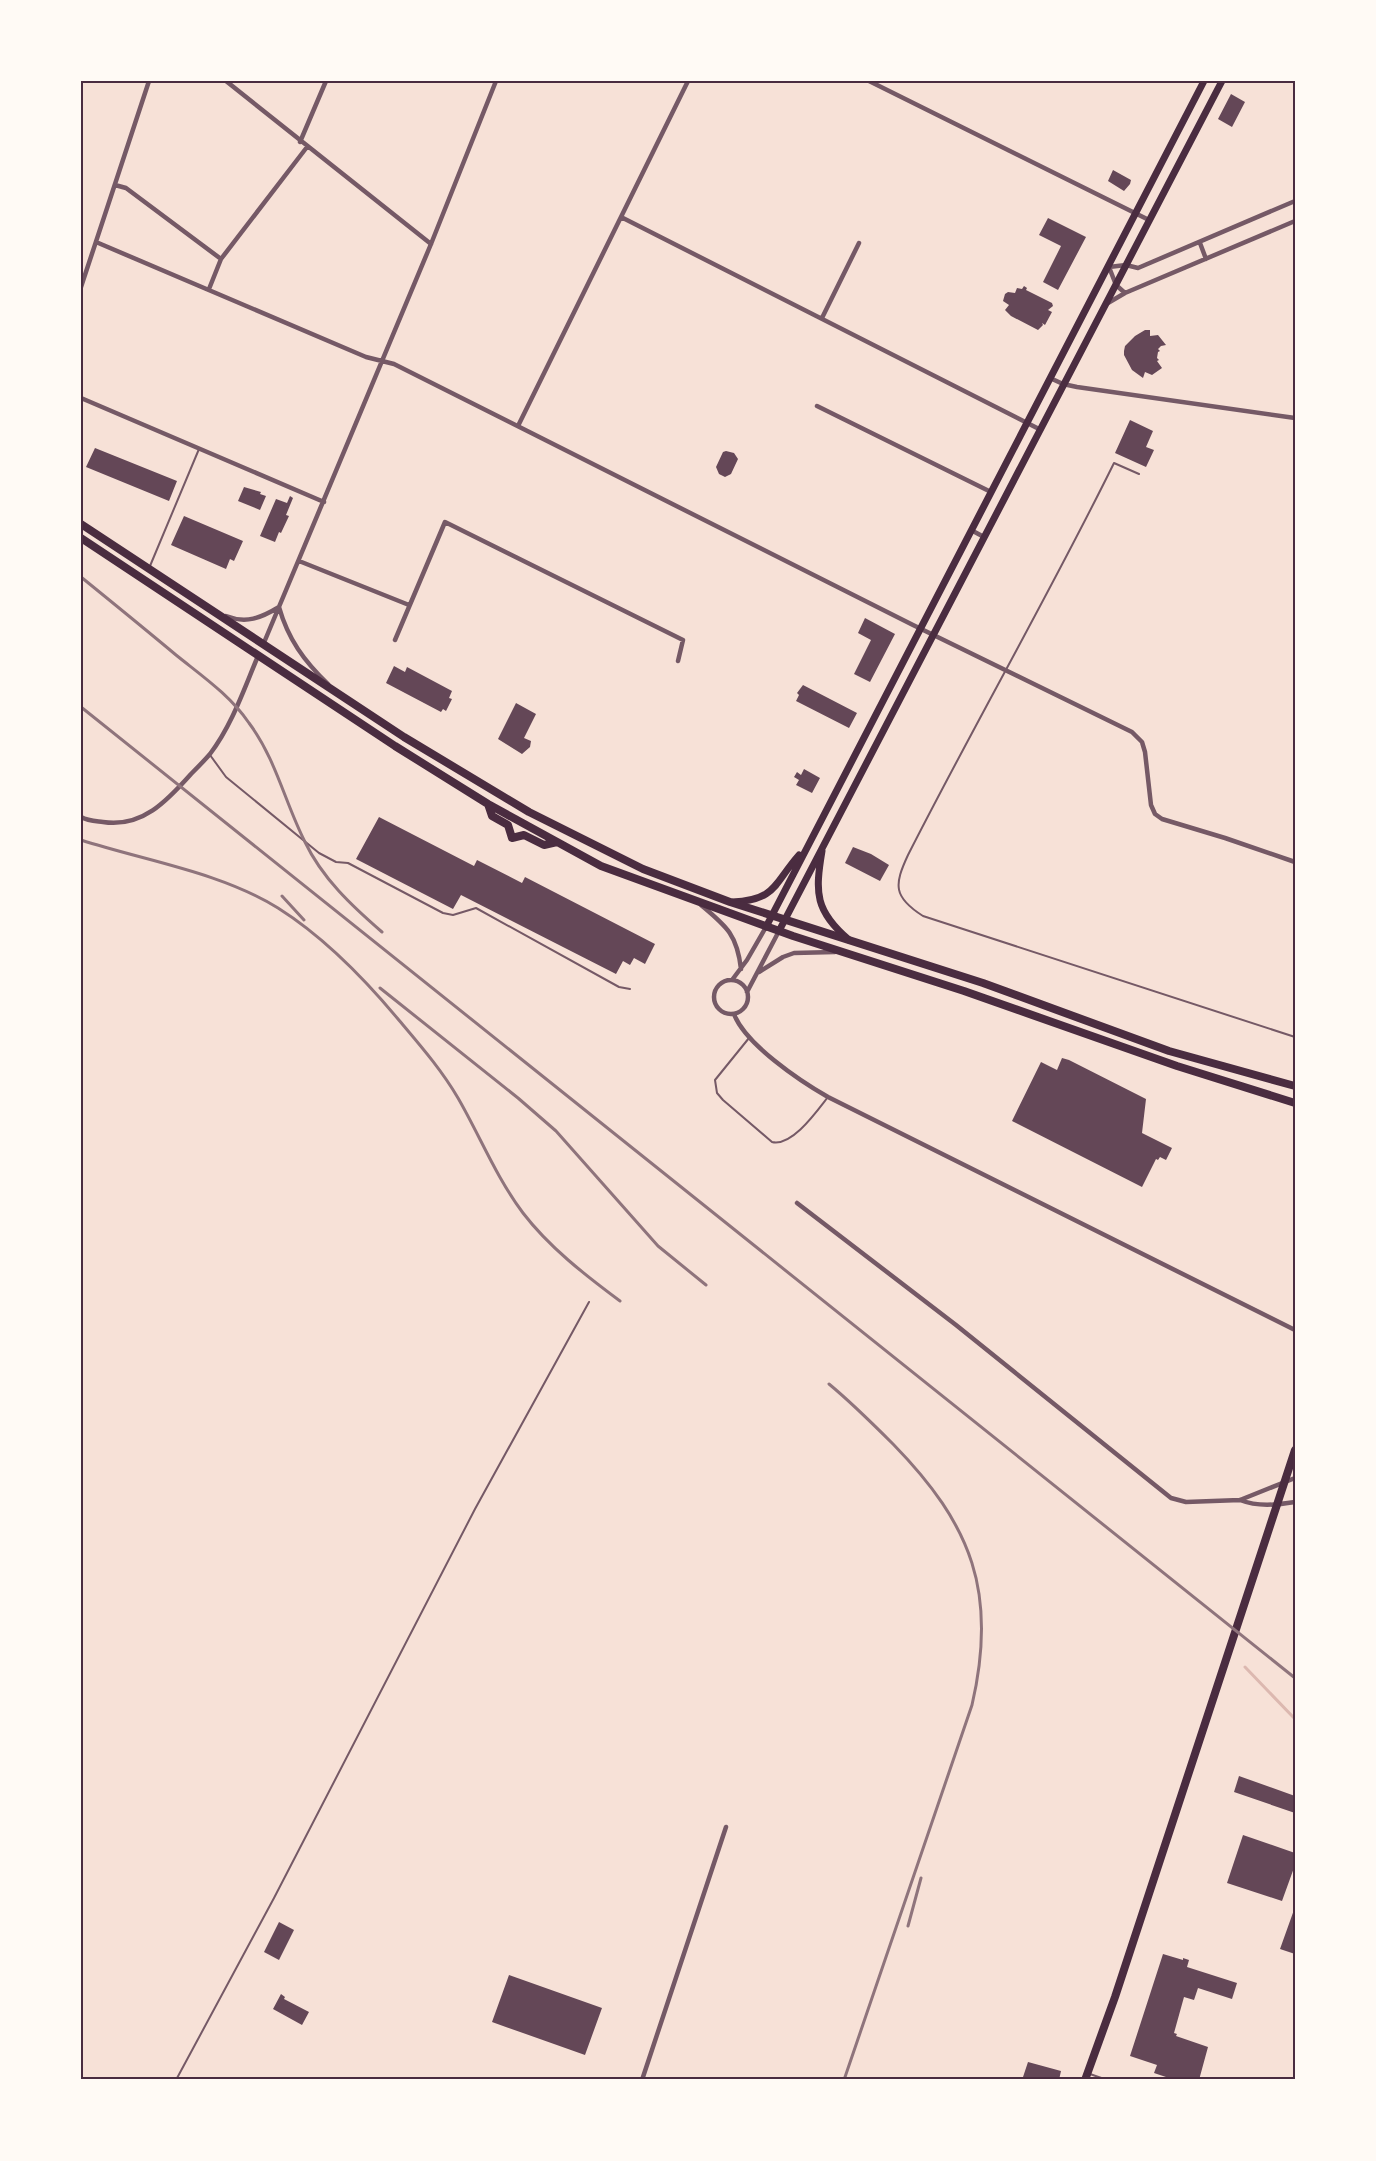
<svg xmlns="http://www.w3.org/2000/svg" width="1376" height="2161" font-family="'Source Serif 4',serif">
	<rect width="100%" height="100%" fill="#f7e1d7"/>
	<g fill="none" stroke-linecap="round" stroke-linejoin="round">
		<path stroke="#dcb8b0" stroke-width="3" d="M 1245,1667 L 1295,1719"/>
	</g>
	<path fill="#644757" d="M 1231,94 L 1245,102 L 1232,127 L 1218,119 Z
		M 1113,170 L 1131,180 L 1130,184 L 1124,191 L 1108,181 Z
		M 1048,218 L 1086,237 L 1058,290 L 1043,282 L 1061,246 L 1039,235 Z
		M 1024,286 L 1027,288 L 1026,290 L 1052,303 L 1053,306 L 1048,310 L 1052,312 L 1045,325 L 1042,323 L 1043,325 L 1038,330 L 1011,316 L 1005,310 L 1009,305 L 1003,301 L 1005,294 L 1008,292 L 1015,293 L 1017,288 L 1022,289 Z
		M 1145,330 L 1150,330 L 1150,336 L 1158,335 L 1166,345 L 1161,346 L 1158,349 L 1160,351 L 1158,352 L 1157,358 L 1159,360 L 1157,361 L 1162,368 L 1152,375 L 1145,372 L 1143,378 L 1132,370 L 1124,355 L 1124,351 L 1125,346 L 1135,336 Z
		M 1130,420 L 1153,431 L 1146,447 L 1154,450 L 1146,467 L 1115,453 Z
		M 95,448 L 177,481 L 169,501 L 86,467 Z
		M 726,451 L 734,453 L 738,459 L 731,474 L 725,477 L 719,474 L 716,467 L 723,452 Z
		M 244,487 L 261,492 L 260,494 L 266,496 L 260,510 L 238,501 Z
		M 290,496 L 293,498 L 286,515 L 289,516 L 281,533 L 279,532 L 275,542 L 260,536 L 276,499 L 287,503 Z
		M 184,516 L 243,541 L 234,561 L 230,559 L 226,569 L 171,545 Z
		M 865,618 L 895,634 L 870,682 L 854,674 L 871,640 L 858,633 Z
		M 394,666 L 405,672 L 407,667 L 452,691 L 449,698 L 452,699 L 446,711 L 443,709 L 441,712 L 386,683 Z
		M 803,685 L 857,713 L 849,728 L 796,701 L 799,695 L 797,693 Z
		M 516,703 L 536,714 L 524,738 L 531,741 L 530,747 L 522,754 L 498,739 Z
		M 804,769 L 820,778 L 812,793 L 796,785 L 799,780 L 794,777 L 797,772 L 801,775 Z
		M 379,817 L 474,866 L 477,860 L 522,883 L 525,877 L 655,944 L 645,964 L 634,958 L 630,965 L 623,961 L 616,974 L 461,895 L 453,909 L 356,859 Z
		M 853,847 L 871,854 L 889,865 L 880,881 L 845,863 Z
		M 1062,1058 L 1069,1060 L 1146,1099 L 1142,1133 L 1172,1148 L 1166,1160 L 1160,1157 L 1158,1160 L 1156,1159 L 1142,1187 L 1012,1121 L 1041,1062 L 1057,1070 Z
		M 1239,1776 L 1295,1796 L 1295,1813 L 1234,1792 Z
		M 1243,1835 L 1295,1853 L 1295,1865 L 1282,1901 L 1227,1883 Z
		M 1295,1907 L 1295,1954 L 1280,1949 Z
		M 279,1922 L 294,1930 L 279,1960 L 264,1952 Z
		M 1163,1954 L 1183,1960 L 1183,1958 L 1189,1960 L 1187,1967 L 1237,1983 L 1232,1999 L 1198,1988 L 1194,2000 L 1184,1997 L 1174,2033 L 1177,2034 L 1176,2036 L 1208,2047 L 1199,2080 L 1175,2080 L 1154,2073 L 1157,2065 L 1130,2056 Z
		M 509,1975 L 602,2008 L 585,2055 L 492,2022 Z
		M 281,1994 L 285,1997 L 284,1999 L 309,2012 L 302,2025 L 273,2009 Z
		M 1028,2062 L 1061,2071 L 1059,2080 L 1022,2080 Z"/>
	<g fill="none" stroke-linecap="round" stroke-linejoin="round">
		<path stroke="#755966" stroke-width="2" d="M 1139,474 L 1114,463 C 1049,595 975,723 908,855 C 894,885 893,897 923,916 L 1295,1037
			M 150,566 L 199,449
			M 210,755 L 226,777 L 319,853 L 336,862 L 348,863 L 443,913 L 453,915 L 476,908 L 619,987 L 630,989
			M 749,1038 L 715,1080 L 717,1093 L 723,1100 L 772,1142 C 792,1147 817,1111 828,1097
			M 1090,2074 L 1107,2080
			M 176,2080 L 274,1898 L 475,1509 L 589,1302"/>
		<path stroke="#755966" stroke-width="4.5" d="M 226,81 L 431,244
			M 869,81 L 1149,220
			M 300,142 L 326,81
			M 115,185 L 126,188 L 221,259
			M 1295,201 L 1138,268 L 1126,265 L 1109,267 L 1116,285 L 1125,293 L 1295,221
			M 621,217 L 1039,429
			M 96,242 L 366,357 L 394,364 L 913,625 L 1132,732 L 1142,742 L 1145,752 L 1151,805 L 1155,814 L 1162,819 L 1225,838 L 1295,862
			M 1200,243 L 1206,259
			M 81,287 L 149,81
			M 209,289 L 221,259 L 307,147
			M 1108,303 L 1125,293
			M 822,318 L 859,243
			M 1050,378 L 1063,384 L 1077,387 L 1295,418
			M 81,398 L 324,502
			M 817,406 L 991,492
			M 518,426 L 688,81
			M 971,530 L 984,537
			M 299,561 L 409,605
			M 279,607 C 288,639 304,661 328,684
			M 226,616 C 246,624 261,618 279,607
			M 395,640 L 445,522 L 683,640 L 678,661
			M 263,645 L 431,244 L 496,81
			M 81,817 C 88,821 95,821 103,822 C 142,828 167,801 191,774 C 197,768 204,761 210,754 C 232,725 244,689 258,656
			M 701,905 C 726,926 737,934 741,969
			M 759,972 L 783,957 L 794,953 L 835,952
			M714 997a17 17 0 1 1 34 0a17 17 0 1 1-34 0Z
			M 732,980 L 747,960 L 766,927
			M 747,992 L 779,931
			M 734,1014 C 745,1044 800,1081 828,1097 L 1295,1330
			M 797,1203 L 956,1325 L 1171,1498 L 1186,1502 L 1240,1500 L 1295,1478
			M 1240,1500 C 1258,1507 1276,1505 1295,1502
			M 642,2080 L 726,1827"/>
		<path stroke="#4a2c40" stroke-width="7" d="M 822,851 C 815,893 815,911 849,940
			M 732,902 C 777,900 774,883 799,855
			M 766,927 L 1204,81
			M 779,931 L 1222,81"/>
		<path stroke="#4a2c40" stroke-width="8" d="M 81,524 L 404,737 L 529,812 L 643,869 L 730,902 L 983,983 L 1169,1051 L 1295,1086
			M 81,538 L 395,746 L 488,804 L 601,866 L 793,936 L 964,991 L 1177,1066 L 1295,1103
			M 488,804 L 492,816 L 508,825 L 512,838 L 524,835 L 544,845 L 557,842
			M 1085,2080 L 1115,1997 L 1295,1450"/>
		<path stroke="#8f747c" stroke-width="3" d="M 81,577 C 113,603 145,629 176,655 C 202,676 230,695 249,723 C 276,759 285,803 305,842 C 322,878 352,906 382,932
			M 81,707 L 1295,1678
			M 81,840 C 146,861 220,872 278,908 C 324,937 363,977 398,1019 C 419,1044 441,1069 458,1098 C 480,1136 496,1177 523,1213 C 549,1247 585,1275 620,1301
			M 282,896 L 304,920
			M 380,988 L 518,1098 L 556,1131 L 658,1246 L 706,1285
			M 829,1384 C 852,1403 872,1423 893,1444 C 972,1525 998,1593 972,1705 L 844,2080
			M 908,1926 L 921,1878"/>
	</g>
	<rect width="1376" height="2161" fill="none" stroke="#fffaf5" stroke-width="165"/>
	<rect x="82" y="82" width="1212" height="1996" fill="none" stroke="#4a2c40" stroke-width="2"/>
</svg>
